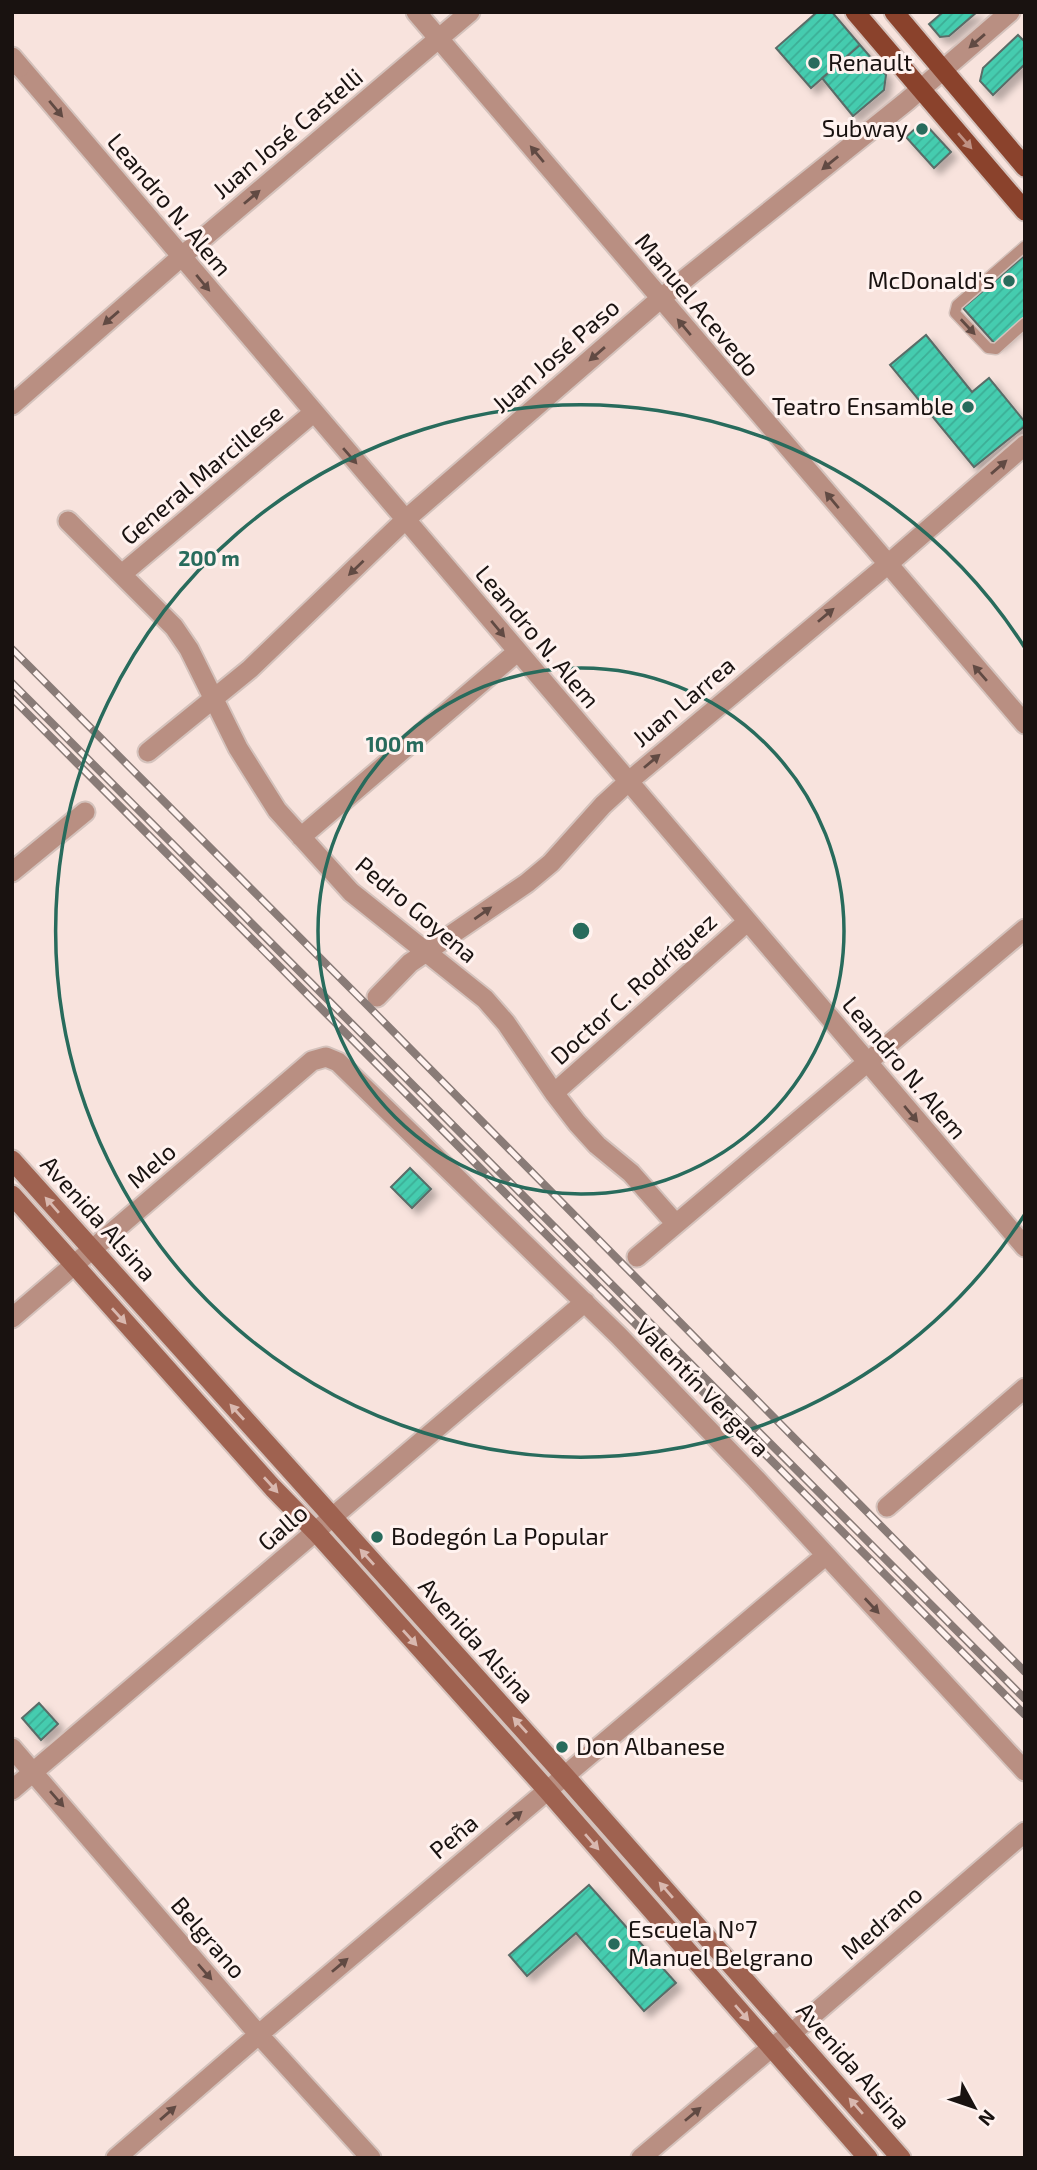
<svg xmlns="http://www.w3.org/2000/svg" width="1037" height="2170" font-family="'Exo 2',sans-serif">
	<defs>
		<pattern id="building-hatch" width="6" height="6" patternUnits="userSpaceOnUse" patternTransform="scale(1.75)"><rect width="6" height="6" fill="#45ccaf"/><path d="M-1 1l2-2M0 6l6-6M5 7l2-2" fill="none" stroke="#3cae96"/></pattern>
		<filter id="shadow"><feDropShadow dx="6" dy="6" stdDeviation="3.5" flood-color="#0004"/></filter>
	</defs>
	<rect width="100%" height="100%" fill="#f8e3dd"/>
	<path fill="url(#building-hatch)" stroke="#5a6c67" stroke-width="2" filter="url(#shadow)" d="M 817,12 L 832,12 L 860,45 L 811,88 L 776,48 Z
		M 943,12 L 977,12 L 949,36 L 940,37 L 929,24 Z
		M 1018,35 L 1025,42 L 1025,64 L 993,95 L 980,81 L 983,68 Z
		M 860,45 L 886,75 L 884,90 L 853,116 L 822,78 Z
		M 927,126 L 951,152 L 934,168 L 906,137 L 917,127 Z
		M 1025,255 L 1025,320 L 996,345 L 963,308 Z
		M 926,335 L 972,392 L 989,378 L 1025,422 L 1025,426 L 974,467 L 890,365 Z
		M 410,1168 L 431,1189 L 412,1208 L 391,1187 Z
		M 39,1703 L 58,1724 L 41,1740 L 22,1718 Z
		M 589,1885 L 676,1983 L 644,2011 L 576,1933 L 527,1976 L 509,1955 Z"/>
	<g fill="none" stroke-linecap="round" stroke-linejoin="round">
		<g stroke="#d4c2bc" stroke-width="13">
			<path id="service" d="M 1025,246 L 957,305 L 955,313 L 988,348 L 996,349 L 1025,323"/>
		</g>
		<g stroke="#d4c2bc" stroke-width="23">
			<path id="minor" d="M 416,12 L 1025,724
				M 12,57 L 1025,1247
				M 12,405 L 181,257 L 470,12
				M 68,521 L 174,627 L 189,649 L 238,748 L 277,810 L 351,892 L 485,999 L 506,1023 L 554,1093 L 577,1123 L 597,1145 L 631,1173 L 676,1224
				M 122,574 L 313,413
				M 148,752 L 250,669 L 405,520 L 660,299 L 907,101 L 1010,12
				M 301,837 L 517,652
				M 12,872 L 85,812
				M 377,997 L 410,963 L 527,883 L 551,863 L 603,805 L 628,782 L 887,565 L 1025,445
				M 554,1093 L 747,922
				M 637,1257 L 1025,929
				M 12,1318 L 312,1061 L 326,1057 L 338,1062 L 619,1336 L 755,1478 L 1025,1771
				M 887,1507 L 1025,1388
				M 12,1748 L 259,2035 L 371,2158
				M 12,1790 L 585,1302
				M 116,2158 L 271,2024 L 825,1556
				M 641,2158 L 772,2047 L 792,2033 L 1025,1832"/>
		</g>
		<g stroke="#d4c2bc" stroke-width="23">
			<path id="tertiary" d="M 12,62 L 20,67"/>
		</g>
		<g stroke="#d4c2bc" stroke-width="23">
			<path id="secondary" d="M 12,1160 L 565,1776 L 901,2158
				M 12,1195 L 273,1488 L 316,1532 L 547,1790 L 868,2158"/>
		</g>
		<g stroke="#d4c2bc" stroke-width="23">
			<path id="primary" d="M 855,12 L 1025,211
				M 894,12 L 1025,167"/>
		</g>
		<use href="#service" stroke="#b98f82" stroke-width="10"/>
		<use href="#minor" stroke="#b98f82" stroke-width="19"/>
		<use href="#tertiary" stroke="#b98f82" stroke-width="19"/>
		<use href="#secondary" stroke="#9f6250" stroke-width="19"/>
		<use href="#primary" stroke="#8a422c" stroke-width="19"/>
		<g stroke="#897b77" stroke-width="8">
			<path id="rail" d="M 12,649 L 369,1007 L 1025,1672
				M 12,683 L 1025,1699
				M 12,698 L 1025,1715"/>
		</g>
		<use href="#rail" stroke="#fff2ef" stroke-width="5" stroke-dasharray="16" stroke-linecap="butt"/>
	</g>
	<defs><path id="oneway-solid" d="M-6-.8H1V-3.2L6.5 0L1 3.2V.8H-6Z" transform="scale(1.75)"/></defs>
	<g fill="#614a43">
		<use href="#oneway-solid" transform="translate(977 41) rotate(139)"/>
		<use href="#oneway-solid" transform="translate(56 109) rotate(50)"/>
		<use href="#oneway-solid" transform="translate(537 154) rotate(-130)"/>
		<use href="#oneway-solid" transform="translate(830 163) rotate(141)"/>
		<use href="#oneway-solid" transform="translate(252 197) rotate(-40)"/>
		<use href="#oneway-solid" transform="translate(203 283) rotate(50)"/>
		<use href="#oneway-solid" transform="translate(111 318) rotate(139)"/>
		<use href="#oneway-solid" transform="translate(684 327) rotate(-130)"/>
		<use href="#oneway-solid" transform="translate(968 327) rotate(47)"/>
		<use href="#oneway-solid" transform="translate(597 354) rotate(139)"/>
		<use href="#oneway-solid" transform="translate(350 456) rotate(49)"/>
		<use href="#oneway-solid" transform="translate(999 467) rotate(-41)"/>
		<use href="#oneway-solid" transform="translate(832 500) rotate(-130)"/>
		<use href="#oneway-solid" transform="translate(356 568) rotate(136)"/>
		<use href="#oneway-solid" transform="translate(826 615) rotate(-40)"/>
		<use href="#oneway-solid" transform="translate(498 629) rotate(50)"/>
		<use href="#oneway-solid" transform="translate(980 673) rotate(-131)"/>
		<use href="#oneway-solid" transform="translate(652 761) rotate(-40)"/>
		<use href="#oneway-solid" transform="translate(483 913) rotate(-35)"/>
		<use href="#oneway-solid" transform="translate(911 1114) rotate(50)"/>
		<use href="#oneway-solid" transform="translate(872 1606) rotate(47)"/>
		<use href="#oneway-solid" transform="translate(57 1799) rotate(49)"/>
		<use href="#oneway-solid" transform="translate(514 1818) rotate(-40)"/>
		<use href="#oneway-solid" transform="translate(340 1965) rotate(-40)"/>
		<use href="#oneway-solid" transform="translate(205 1972) rotate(49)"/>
		<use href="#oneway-solid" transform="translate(168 2113) rotate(-41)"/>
		<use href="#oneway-solid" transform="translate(693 2114) rotate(-40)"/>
	</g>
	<use fill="#bf9184" href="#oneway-solid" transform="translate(965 141) rotate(49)"/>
	<g fill="#d9b8af">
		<use href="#oneway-solid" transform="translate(52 1205) rotate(-131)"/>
		<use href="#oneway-solid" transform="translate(119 1316) rotate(48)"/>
		<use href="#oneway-solid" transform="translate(237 1412) rotate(-132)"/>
		<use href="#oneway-solid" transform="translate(271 1485) rotate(48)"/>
		<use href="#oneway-solid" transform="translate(367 1557) rotate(-132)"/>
		<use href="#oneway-solid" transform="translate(410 1638) rotate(48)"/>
		<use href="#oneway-solid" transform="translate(520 1725) rotate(-132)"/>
		<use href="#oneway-solid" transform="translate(592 1842) rotate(49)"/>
		<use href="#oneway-solid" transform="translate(666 1890) rotate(-131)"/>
		<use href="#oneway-solid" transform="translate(742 2013) rotate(49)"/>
		<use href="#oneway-solid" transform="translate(856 2106) rotate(-131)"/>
	</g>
	<g fill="none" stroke="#286b5c" stroke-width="3.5">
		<circle cx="581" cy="931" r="263"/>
		<path d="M1025 1214A526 526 0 1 1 1025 648"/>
	</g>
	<g fill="#286b5c" stroke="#fff2ef" stroke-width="2.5">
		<circle cx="814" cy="63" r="7"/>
		<circle cx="922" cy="129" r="7"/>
		<circle cx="1009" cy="281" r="7"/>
		<circle cx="968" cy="407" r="7"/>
		<circle cx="377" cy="1537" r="7"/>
		<circle cx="562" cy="1747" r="7"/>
		<circle cx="614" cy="1944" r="7"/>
	</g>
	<g text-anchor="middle" stroke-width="6" stroke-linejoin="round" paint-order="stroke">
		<g font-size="24" fill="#191210" stroke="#fff2ef" text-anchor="start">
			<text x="828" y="71">Renault</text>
			<text x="908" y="137" text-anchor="end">Subway</text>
			<text x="995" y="289" text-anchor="end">McDonald's</text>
			<text x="954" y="415" text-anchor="end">Teatro Ensamble</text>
			<text x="391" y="1545">Bodegón La Popular</text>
			<text x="576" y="1755">Don Albanese</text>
			<text x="628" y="1938">Escuela Nº7<tspan x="628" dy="28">Manuel Belgrano</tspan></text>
		</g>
		<g font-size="24" fill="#191210" stroke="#fff2ef">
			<text transform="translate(288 134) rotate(-40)" y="8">Juan José Castelli</text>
			<text transform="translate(169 205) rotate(50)" y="8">Leandro N. Alem</text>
			<text transform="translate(697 305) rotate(50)" y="8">Manuel Acevedo</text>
			<text transform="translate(556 356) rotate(-41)" y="8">Juan José Paso</text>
			<text transform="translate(202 475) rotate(-40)" y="8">General Marcillese</text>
			<text transform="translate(537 637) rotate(50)" y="8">Leandro N. Alem</text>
			<text transform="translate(684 702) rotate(-40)" y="8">Juan Larrea</text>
			<text transform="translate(416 910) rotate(40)" y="8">Pedro Goyena</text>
			<text transform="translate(634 989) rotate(-42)" y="8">Doctor C. Rodríguez</text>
			<text transform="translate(904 1068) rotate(50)" y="8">Leandro N. Alem</text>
			<text transform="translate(152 1166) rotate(-41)" y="8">Melo</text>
			<text transform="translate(98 1219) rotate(48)" y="8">Avenida Alsina</text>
			<text transform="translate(702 1388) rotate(46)" y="8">Valentín Vergara</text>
			<text transform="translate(283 1528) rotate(-41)" y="8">Gallo</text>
			<text transform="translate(476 1641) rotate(48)" y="8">Avenida Alsina</text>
			<text transform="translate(454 1837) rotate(-40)" y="8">Peña</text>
			<text transform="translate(882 1923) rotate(-41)" y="8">Medrano</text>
			<text transform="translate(208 1938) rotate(49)" y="8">Belgrano</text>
			<text transform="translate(853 2066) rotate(49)" y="8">Avenida Alsina</text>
		</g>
	</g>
	<circle cx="581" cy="931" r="10" fill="#286b5c" stroke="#fff2ef" stroke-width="3.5"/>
	<g font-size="21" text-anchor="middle" font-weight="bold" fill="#286b5c" stroke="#fff2ef" stroke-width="6" stroke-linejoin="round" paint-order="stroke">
		<text x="209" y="566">200 m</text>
		<text x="395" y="752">100 m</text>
	</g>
	<rect width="1037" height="2170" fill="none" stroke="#191210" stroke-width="28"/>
	<g transform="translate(974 2107) rotate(130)" stroke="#fff2ef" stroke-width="5" paint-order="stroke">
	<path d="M0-5L12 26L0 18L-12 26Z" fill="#191210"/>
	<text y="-10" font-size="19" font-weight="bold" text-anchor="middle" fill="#191210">N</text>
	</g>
</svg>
